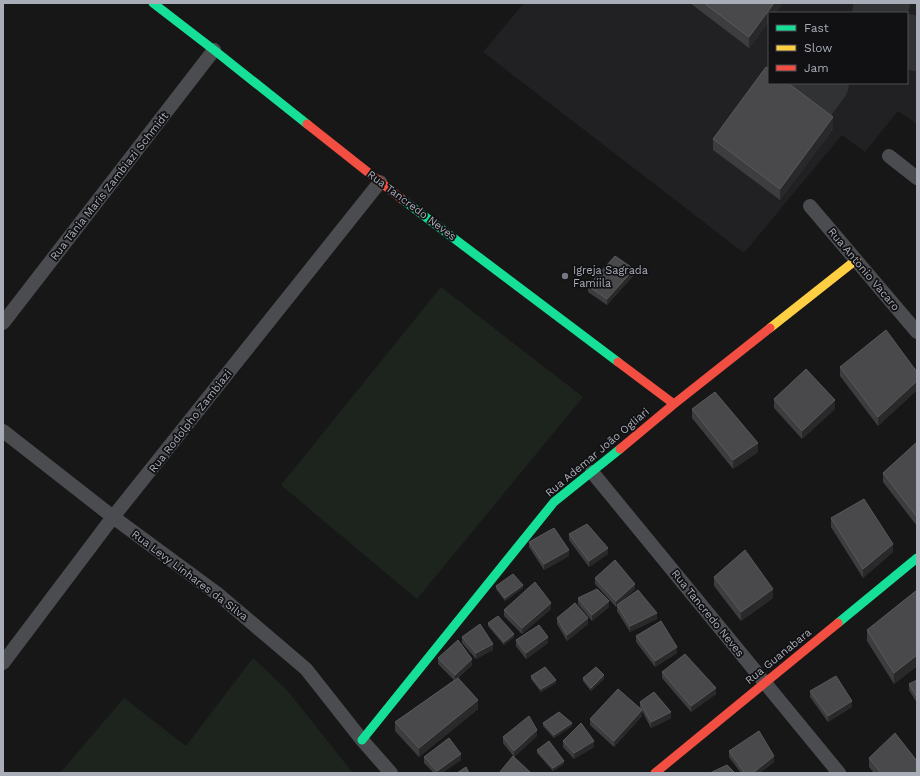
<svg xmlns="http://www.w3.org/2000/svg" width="920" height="776" font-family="'Work Sans',sans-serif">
	<rect width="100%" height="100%" fill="#171717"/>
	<path fill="#212123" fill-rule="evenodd" d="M 524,3 L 917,3 L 917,124 L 898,111 L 865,152 L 842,135 L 744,253 L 483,52 ZM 769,13 L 907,13 L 907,83 L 769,83 Z"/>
	<path fill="#1d241e" d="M 441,287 L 583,397 L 417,599 L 281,485 Z
		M 253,658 L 287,690 L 353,773 L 61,772 L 124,698 L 186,746 Z"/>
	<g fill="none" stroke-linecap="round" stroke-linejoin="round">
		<path stroke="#313233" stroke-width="50" d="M 877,13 L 885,3
			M 907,39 L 917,46
			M 807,106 L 824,83"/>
		<path stroke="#4b4c50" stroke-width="14" d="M 889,156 L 917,178
			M 810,206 L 917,332
			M 3,323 L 214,50
			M 3,431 L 113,517 L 219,595 L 306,669 L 362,740 L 391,773
			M 592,472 L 839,773
			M 3,663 L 113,517 L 380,182"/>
		<path stroke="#16e098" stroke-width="9" d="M 153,3 L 214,50 L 307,124
			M 403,200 L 618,362
			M 838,623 L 917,558
			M 362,740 L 554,502 L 620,449"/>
		<path stroke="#ffcf43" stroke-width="9" d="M 770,328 L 856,260"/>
		<path stroke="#f24e42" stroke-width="9" d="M 307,124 L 403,200
			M 618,362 L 674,404
			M 620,449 L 674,404 L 770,328
			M 655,773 L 838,623"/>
	</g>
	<path fill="#3d3d3f" d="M 690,3 L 783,3 L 749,48 Z
		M 833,129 L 780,200 L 713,150 L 713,139 Z
		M 634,275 L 607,305 L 588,292 L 588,286 Z
		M 840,367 L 917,372 L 917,390 L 878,426 L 840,376 Z
		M 774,399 L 835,409 L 802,439 L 774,408 Z
		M 692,409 L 758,452 L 733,469 L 692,418 Z
		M 917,442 L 917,526 L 883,482 L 883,473 Z
		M 831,518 L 893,552 L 863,578 L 831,527 Z
		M 569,534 L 608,554 L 589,567 L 569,540 Z
		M 529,542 L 569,556 L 544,570 L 529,547 Z
		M 714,577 L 773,598 L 741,621 L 714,586 Z
		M 595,578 L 635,589 L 620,603 L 657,619 L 630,632 L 617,611 L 617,606 L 616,607 L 595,584 Z
		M 496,586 L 523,588 L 505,601 L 496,589 Z
		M 917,590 L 917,666 L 894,684 L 867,641 L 867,630 Z
		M 578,598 L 609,607 L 592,621 L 578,604 Z
		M 551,609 L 522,634 L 504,616 L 504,610 Z
		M 557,618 L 588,624 L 567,641 L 557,624 Z
		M 488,623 L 514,637 L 504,645 L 488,626 Z
		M 636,636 L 677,653 L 655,667 L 636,642 Z
		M 462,637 L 493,650 L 476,659 L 462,643 Z
		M 516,640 L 548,643 L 526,659 L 516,646 Z
		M 438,658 L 472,665 L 458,678 L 478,709 L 419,757 L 395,731 L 395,722 L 454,680 L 438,664 Z
		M 662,672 L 716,694 L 691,712 L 662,678 Z
		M 531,676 L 556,683 L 541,692 L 531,679 Z
		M 583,678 L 604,679 L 591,691 L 583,681 Z
		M 917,680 L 917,703 L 909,690 L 909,684 Z
		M 810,691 L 852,707 L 828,722 L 810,697 Z
		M 640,702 L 671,718 L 651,728 L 642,711 L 642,716 L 614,747 L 590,725 L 590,719 L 640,708 Z
		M 543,723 L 572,726 L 554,738 L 543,726 Z
		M 537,736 L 514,757 L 503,743 L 503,737 Z
		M 563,741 L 594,747 L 574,759 L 563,747 Z
		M 537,750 L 564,764 L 553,771 L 537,753 Z
		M 729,751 L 774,762 L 760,773 L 741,773 L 729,757 Z
		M 424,757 L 461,760 L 442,773 L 434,773 L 424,763 Z
		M 869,758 L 917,773 L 874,773 L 869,767 Z"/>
	<path fill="#29292a" d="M 774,3 L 783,3 L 776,13 L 769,13 L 769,22 L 749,48 L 749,37 Z
		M 833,117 L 833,129 L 780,200 L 780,189 Z
		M 634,269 L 634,275 L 607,305 L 607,299 Z
		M 917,381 L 917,390 L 878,426 L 878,417 Z
		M 835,400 L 835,409 L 802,439 L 802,431 Z
		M 758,443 L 758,452 L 733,469 L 733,460 Z
		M 893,544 L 893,552 L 863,578 L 863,569 Z
		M 608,548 L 608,554 L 589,567 L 589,561 Z
		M 569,550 L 569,556 L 544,570 L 544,564 Z
		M 635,584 L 635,589 L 616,607 L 616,601 Z
		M 523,585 L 523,588 L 505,601 L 505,598 Z
		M 773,589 L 773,598 L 741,621 L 741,612 Z
		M 609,601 L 609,607 L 592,621 L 592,615 Z
		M 551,603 L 551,609 L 522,634 L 522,628 Z
		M 657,613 L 657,619 L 630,632 L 630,626 Z
		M 588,618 L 588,624 L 567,641 L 567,635 Z
		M 514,634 L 514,637 L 504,645 L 504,642 Z
		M 548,637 L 548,643 L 526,659 L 526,653 Z
		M 493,644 L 493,650 L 476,659 L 476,653 Z
		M 677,647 L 677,653 L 655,667 L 655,661 Z
		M 917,655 L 917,666 L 894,684 L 894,673 Z
		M 472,659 L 472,665 L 455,681 L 455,675 Z
		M 604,675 L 604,679 L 591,691 L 591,688 Z
		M 556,680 L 556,683 L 541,692 L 541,689 Z
		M 716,688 L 716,694 L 691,712 L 691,706 Z
		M 478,700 L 478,709 L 419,757 L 419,748 Z
		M 852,701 L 852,707 L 828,722 L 828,716 Z
		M 642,710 L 642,716 L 614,747 L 614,741 Z
		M 671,712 L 671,718 L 651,728 L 651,722 Z
		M 572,723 L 572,726 L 554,738 L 554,735 Z
		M 537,730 L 537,736 L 514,757 L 514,751 Z
		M 594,741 L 594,747 L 574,759 L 574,753 Z
		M 461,754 L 461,760 L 442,773 L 437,773 L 437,771 Z
		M 774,756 L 774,762 L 760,773 L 753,773 Z
		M 564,761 L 564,764 L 553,771 L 553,768 Z"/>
	<path fill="#49494c" stroke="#58595d" d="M 704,3 L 774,3 L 749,37 Z
		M 766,67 L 769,69 L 769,83 L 788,83 L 833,117 L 780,189 L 713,139 Z
		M 615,256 L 634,269 L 607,299 L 588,286 Z
		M 886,330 L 917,372 L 917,381 L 878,417 L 840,367 Z
		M 806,369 L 835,400 L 802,431 L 774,399 Z
		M 715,392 L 758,443 L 733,460 L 692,409 Z
		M 917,442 L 917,517 L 883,473 Z
		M 864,499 L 893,544 L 863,569 L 831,518 Z
		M 587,524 L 608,548 L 589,561 L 569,534 Z
		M 554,528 L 569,550 L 544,564 L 529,542 Z
		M 745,550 L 773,589 L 741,612 L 714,577 Z
		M 615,560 L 635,584 L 616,601 L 595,578 Z
		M 513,574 L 523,585 L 505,598 L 496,586 Z
		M 535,582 L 551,603 L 522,628 L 504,610 Z
		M 597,589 L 609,601 L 592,615 L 578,598 Z
		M 638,590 L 657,613 L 630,626 L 617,605 Z
		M 917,590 L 917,655 L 894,673 L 867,630 Z
		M 575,603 L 588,618 L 567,635 L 557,618 Z
		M 498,616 L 514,634 L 504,642 L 488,623 Z
		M 661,621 L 677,647 L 655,661 L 636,636 Z
		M 480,624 L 493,644 L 476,653 L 462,637 Z
		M 539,625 L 548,637 L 526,653 L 516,640 Z
		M 458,640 L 472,659 L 455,675 L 438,658 Z
		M 685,654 L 716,688 L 691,706 L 662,672 Z
		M 545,667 L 556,680 L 541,689 L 531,676 Z
		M 596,667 L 604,675 L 591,688 L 583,678 Z
		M 836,676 L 852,701 L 828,716 L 810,691 Z
		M 458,678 L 478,700 L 419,748 L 395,722 Z
		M 917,680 L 917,697 L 909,684 Z
		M 618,689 L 642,710 L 614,741 L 590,719 Z
		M 654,692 L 671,712 L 651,722 L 640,702 Z
		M 559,712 L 572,723 L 554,735 L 543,723 Z
		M 529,716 L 537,730 L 514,751 L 503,737 Z
		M 581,723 L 594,741 L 574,753 L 563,741 Z
		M 759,731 L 774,756 L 753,773 L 745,773 L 729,751 Z
		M 895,733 L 917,761 L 917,773 L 881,773 L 869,758 Z
		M 449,738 L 461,754 L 437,771 L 424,757 Z
		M 549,741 L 564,761 L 553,768 L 537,750 Z
		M 513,756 L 531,773 L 499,773 Z
		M 727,765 L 735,773 L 710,773 Z
		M 466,767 L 469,773 L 457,773 Z"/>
	<circle fill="#757880" stroke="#111113" stroke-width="1.5" cx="565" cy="276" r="4"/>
	<g text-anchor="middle" stroke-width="3.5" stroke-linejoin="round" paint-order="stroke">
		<g font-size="11" fill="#a8adb8" stroke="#111113">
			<text transform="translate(109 186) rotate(-52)" y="4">Rua Tânia Maris Zambiazi Schmidt</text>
			<text transform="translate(412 205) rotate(37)" y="4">Rua Tancredo Neves</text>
			<text transform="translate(864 269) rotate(50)" y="4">Rua Antonio Vacaro</text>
			<text transform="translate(190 421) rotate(-52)" y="4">Rua Rodolpho Zambiazi</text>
			<text transform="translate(597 452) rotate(-40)" y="4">Rua Ademar João Ogliari</text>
			<text transform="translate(190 575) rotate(37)" y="4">Rua Levy Linhares da Silva</text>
			<text transform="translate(708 613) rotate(51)" y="4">Rua Tancredo Neves</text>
			<text transform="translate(778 656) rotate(-39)" y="4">Rua Guanabara</text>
		</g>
		<g font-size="11" fill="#a8adb8" stroke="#111113" text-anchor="start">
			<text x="573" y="274">Igreja Sagrada<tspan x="573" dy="13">Famíila</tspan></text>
		</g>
	</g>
	<rect width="920" height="776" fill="none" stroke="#a8adb8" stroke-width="8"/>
	<rect x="768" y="12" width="140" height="72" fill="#111113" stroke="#4d4f55"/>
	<rect x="776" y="25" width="20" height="6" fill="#16e098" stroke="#4d4f55"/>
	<text x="804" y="32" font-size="12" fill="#a8adb8">Fast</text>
	<rect x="776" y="45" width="20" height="6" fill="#ffcf43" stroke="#4d4f55"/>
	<text x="804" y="52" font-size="12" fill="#a8adb8">Slow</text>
	<rect x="776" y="65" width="20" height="6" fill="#f24e42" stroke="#4d4f55"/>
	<text x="804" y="72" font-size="12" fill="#a8adb8">Jam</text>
</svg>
